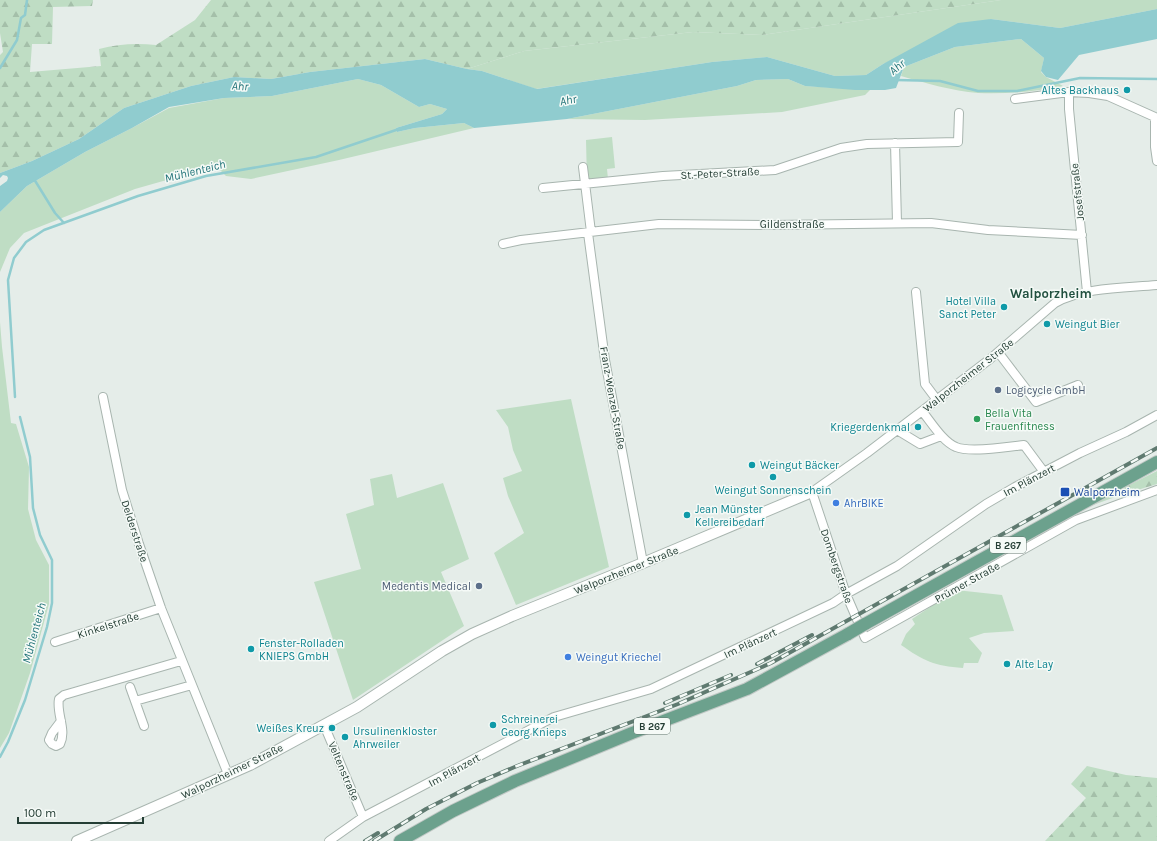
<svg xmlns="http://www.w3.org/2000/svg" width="1157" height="841" font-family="Karla,sans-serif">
	<defs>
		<pattern id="forest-firs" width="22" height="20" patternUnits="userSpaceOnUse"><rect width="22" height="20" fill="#bfddc4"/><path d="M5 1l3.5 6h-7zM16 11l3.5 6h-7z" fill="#a4bfa9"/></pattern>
	</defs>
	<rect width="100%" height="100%" fill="#e5ede9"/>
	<path fill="#bfddc4" d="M 1001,0 L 1157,0 L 1157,9 L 1060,28 L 991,19 L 883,64 L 866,75 L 835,76 L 767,57 L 712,62 L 536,89 L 482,71 L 467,69 L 524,51 L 693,32 L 762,35 Z
		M 1021,39 L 1044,58 L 1041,72 L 1046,77 L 1063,86 C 1035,92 1007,94 978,93 C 952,91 926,83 901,76 L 904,67 L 955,47 Z
		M 358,79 L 381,85 L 419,107 L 430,104 L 447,109 L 442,114 L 396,128 L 397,132 L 415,128 L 464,123 L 474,128 L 339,160 L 251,179 L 226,176 L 216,166 L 135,189 L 24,233 L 10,248 L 0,272 L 0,212 L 27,186 L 85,152 L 132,128 L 169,108 L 224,98 L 272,96 Z
		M 788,79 L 805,86 L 870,90 L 865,95 L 782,112 L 645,120 L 567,119 L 737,86 L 756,80 Z
		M 612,137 L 615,168 L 607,169 L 608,179 L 587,181 L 586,140 Z
		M 0,322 L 2,347 L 11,423 L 16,424 L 29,467 L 28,509 L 36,540 L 49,565 L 49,604 L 30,673 L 9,733 L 0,748 Z
		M 571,399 L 609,567 L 516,605 L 494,553 L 524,533 L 508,496 L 503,478 L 522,471 L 513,450 L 508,427 L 496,410 Z
		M 392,474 L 397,498 L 443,483 L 469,559 L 441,572 L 464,626 L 353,700 L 314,582 L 361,569 L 346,514 L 374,505 L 370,479 Z
		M 956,590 L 1002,595 L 1014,631 L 984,633 L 969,638 L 982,653 L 978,663 L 964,663 L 963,668 C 934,666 924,661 901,645 L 906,634 L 915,624 L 912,619 Z"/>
	<path fill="url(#forest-firs)" d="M 0,0 L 93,0 L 92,6 L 53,7 L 52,44 L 32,44 L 30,72 L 101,66 L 99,49 C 118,44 136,43 156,45 L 195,20 L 211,0 L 1001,0 L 762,35 L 693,32 L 524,51 L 467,69 L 425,59 L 310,72 L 271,79 L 234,77 L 191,86 L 124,108 L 79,139 L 32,161 L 0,173 L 0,55 L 3,52 L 0,33 Z
		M 1157,471 L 1157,484 L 1118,496 L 1082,509 Z
		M 1087,766 L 1126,775 L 1157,778 L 1157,841 L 1045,841 L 1086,798 L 1071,784 Z"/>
	<path fill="#90cccf" d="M 1157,9 L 1157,39 L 1079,55 L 1058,80 L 1046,77 L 1041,71 L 1044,58 L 1021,39 L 955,47 L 904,67 L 896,88 L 885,90 L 855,90 L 805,86 L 788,79 L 756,80 L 737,86 L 567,119 L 474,128 L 464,123 L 415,128 L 397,132 L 396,128 L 442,114 L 447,109 L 430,104 L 419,107 L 381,85 L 358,79 L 272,96 L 224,98 L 169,107 L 132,128 L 85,152 L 27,186 L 0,212 L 0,186 L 7,181 L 8,178 L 7,176 L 3,175 L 0,178 L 0,173 L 32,161 L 79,139 L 124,108 L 191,86 L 234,77 L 271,79 L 310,72 L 425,59 L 467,69 L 482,71 L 537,89 L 712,62 L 767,57 L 835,76 L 866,75 L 883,64 L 958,23 L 991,19 L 1060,28 Z"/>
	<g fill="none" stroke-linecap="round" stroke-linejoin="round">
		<path stroke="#90cccf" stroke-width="2.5" d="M 0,68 L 17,40 L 21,18 L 25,15 L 27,0
			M 896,80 L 940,81 L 978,91 L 1017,91 L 1080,78 L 1157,79
			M 34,179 L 55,213 L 64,223
			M 15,397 L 8,280 L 14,258 L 26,242 L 44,230 L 138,196 L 206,176 L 316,157 L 399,129
			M 0,757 L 8,742 L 25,700 L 47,627 L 52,603 L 52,560 L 40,535 L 33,508 L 30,457 L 20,417"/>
		<g stroke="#a8b5af" stroke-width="10">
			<path id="minor" d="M 1069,92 L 1069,109 L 1087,292
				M 1015,99 L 1069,92 L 1089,93 L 1108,96 L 1157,118
				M 1155,118 L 1155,147 L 1157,161
				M 895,143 L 897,223
				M 583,167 L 591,232
				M 543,188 L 663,176 L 775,170 L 841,148 L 867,144 L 958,142 L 959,113
				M 588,233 L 605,360 L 643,563
				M 503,244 L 521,240 L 659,224 L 773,225 L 931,223 L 988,230 L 1082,235
				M 1157,285 C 1124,288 1084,287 1055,303 L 990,359 L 867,453 L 812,492 L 846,594 L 865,638 L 1076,520 L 1157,490
				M 916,292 L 925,384 L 937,400
				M 998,352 L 1036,402 L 1078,385
				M 103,397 L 122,490 L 139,544 L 161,608 L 228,774
				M 922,411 C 931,422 943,442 956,447 C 970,453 1008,447 1024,445 L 1044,472
				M 897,430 L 920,444 L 941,436
				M 55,642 L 161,608
				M 130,687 L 144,726
				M 135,701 L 192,685
				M 61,721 L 52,733 L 49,740 L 52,744 L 56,746 L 60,744 C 67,730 56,713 59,699 L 64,695 L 181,661
				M 324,725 L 363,817
				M 329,841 L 363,817 L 554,717 L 651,689 L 833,603 L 846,594 L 897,566 L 986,504 L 1015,487 L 1080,453 L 1126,432 L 1157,415"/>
		</g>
		<g stroke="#a8b5af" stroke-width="12">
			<path id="tertiary" d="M 77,841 L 250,765 L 357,707 L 442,651 L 472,634 L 512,616 L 643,563 L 812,492"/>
		</g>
		<g stroke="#c2c9c6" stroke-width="14">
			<path id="primary" d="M 865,624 L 1157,462
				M 400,841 L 453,811 L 515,781 L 632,733 L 747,689 L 848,634"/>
		</g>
		<use href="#minor" stroke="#fff" stroke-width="8"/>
		<use href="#tertiary" stroke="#fff" stroke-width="10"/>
		<use href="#primary" stroke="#6ca18d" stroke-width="12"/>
		<g stroke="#5f7a70" stroke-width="4">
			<path id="rail" d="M 757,664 L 812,635
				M 665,703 L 731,675
				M 365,841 L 378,833
				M 374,841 L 426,809 L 477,783 L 517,766 L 678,704 L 771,663 L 1157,448"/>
		</g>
		<use href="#rail" stroke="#f5faf7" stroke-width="2.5" stroke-dasharray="8" stroke-linecap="butt"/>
		<g stroke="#c2c9c6" stroke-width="14" stroke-linecap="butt">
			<path id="primary-bridge" d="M 848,634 L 865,624"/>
		</g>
		<use href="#primary-bridge" stroke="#6ca18d" stroke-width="12"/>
	</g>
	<g fill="#0f9aa8" stroke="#f5faf7" stroke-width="1.5">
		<circle cx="1127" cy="90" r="4"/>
		<circle cx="1004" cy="307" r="4"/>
		<circle cx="1047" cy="324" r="4"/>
		<circle cx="918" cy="427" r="4"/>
		<circle cx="752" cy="465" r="4"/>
		<circle cx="773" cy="477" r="4"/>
		<circle cx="687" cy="515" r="4"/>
		<circle cx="251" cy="649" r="4"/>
		<circle cx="1007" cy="664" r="4"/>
		<circle cx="493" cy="725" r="4"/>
		<circle cx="332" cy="728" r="4"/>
		<circle cx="345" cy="737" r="4"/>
	</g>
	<g fill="#5c6f8a" stroke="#f5faf7" stroke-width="1.5">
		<circle cx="998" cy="390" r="4"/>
		<circle cx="479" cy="586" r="4"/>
	</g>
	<circle fill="#2e9e5b" stroke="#f5faf7" stroke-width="1.5" cx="977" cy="419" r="4"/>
	<rect fill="#1a4fb4" stroke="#f5faf7" stroke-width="1.5" x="1060" y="487" width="10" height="10" rx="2"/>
	<g fill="#3f7fe0" stroke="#f5faf7" stroke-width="1.5">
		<circle cx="836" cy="503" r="4"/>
		<circle cx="568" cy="657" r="4"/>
	</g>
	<g text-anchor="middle" stroke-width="3" stroke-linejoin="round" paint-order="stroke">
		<g fill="#f5faf7" stroke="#63766f" stroke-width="1">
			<rect x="990" y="537" width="36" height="16" rx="3"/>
			<rect x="634" y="718" width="36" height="16" rx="3"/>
		</g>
		<g font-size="10" font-weight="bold" fill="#253e35">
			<text x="1008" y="549">B 267</text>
			<text x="652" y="730">B 267</text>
		</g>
		<g font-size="11" fill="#0d838f" stroke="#f5faf7" text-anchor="start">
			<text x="1119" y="94" text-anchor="end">Altes Backhaus</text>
			<text x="996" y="305" text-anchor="end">Hotel Villa<tspan x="996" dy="13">Sanct Peter</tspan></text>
			<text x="1055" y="328">Weingut Bier</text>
			<text x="910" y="431" text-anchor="end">Kriegerdenkmal</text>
			<text x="760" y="469">Weingut Bäcker</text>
			<text x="773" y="494" text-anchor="middle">Weingut Sonnenschein</text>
			<text x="695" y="513">Jean Münster<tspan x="695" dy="13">Kellereibedarf</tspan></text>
			<text x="259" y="647">Fenster-Rolladen<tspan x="259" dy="13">KNIEPS GmbH</tspan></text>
			<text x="1015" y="668">Alte Lay</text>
			<text x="501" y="723">Schreinerei<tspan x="501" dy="13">Georg Knieps</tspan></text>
			<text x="324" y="732" text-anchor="end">Weißes Kreuz</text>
			<text x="353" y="735">Ursulinenkloster<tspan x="353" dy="13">Ahrweiler</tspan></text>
		</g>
		<g font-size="11" fill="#253e35" stroke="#f5faf7">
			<text transform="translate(720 173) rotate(-3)" y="4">St.-Peter-Straße</text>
			<text transform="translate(1077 192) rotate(-96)" y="4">Josefstraße</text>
			<text x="792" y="228">Gildenstraße</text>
			<text transform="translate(968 375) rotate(-38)" y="4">Walporzheimer Straße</text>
			<text transform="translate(613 398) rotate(80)" y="4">Franz-Wenzel-Straße</text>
			<text transform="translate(1029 480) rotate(-28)" y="4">Im Plänzert</text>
			<text transform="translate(135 531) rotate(72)" y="4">Delderstraße</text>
			<text transform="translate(837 566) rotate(71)" y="4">Dombergstraße</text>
			<text transform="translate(626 570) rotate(-22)" y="4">Walporzheimer Straße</text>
			<text transform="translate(967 582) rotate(-29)" y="4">Prümer Straße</text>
			<text transform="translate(108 625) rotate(-18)" y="4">Kinkelstraße</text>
			<text transform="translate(750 643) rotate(-25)" y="4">Im Plänzert</text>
			<text transform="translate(454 770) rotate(-29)" y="4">Im Plänzert</text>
			<text transform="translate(232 771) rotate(-26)" y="4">Walporzheimer Straße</text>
			<text transform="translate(344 771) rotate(67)" y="4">Veltenstraße</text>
		</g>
		<g font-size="11" fill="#4e5e75" stroke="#f5faf7" text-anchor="start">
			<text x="1006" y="394">Logicycle GmbH</text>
			<text x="471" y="590" text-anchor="end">Medentis Medical</text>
		</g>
		<g font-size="11" fill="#27864d" stroke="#f5faf7" text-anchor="start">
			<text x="985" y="417">Bella Vita<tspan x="985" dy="13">Frauenfitness</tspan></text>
		</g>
		<g font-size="11" fill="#164399" stroke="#f5faf7" text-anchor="start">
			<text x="1074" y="496">Walporzheim</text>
		</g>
		<g font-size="11" fill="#366cbe" stroke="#f5faf7" text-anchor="start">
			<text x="844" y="507">AhrBIKE</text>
			<text x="576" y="661">Weingut Kriechel</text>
		</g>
		<g font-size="12" font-style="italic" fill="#217378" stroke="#f5faf7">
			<text transform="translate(897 67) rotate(-39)" y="4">Ahr</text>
			<text transform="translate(240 86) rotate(3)" y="4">Ahr</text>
			<text transform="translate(568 100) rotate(-10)" y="4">Ahr</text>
			<text transform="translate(195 171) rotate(-14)" y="4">Mühlenteich</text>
			<text transform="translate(34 633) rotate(-75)" y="4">Mühlenteich</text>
		</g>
		<g font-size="13" font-weight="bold" fill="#21503f" stroke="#f5faf7">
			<text x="1051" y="298">Walporzheim</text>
		</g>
	</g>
	<path d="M18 817v6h125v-6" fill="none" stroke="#253e35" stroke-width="2"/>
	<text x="24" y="817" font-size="12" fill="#253e35" stroke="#f5faf7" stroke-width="3" paint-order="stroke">100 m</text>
</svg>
